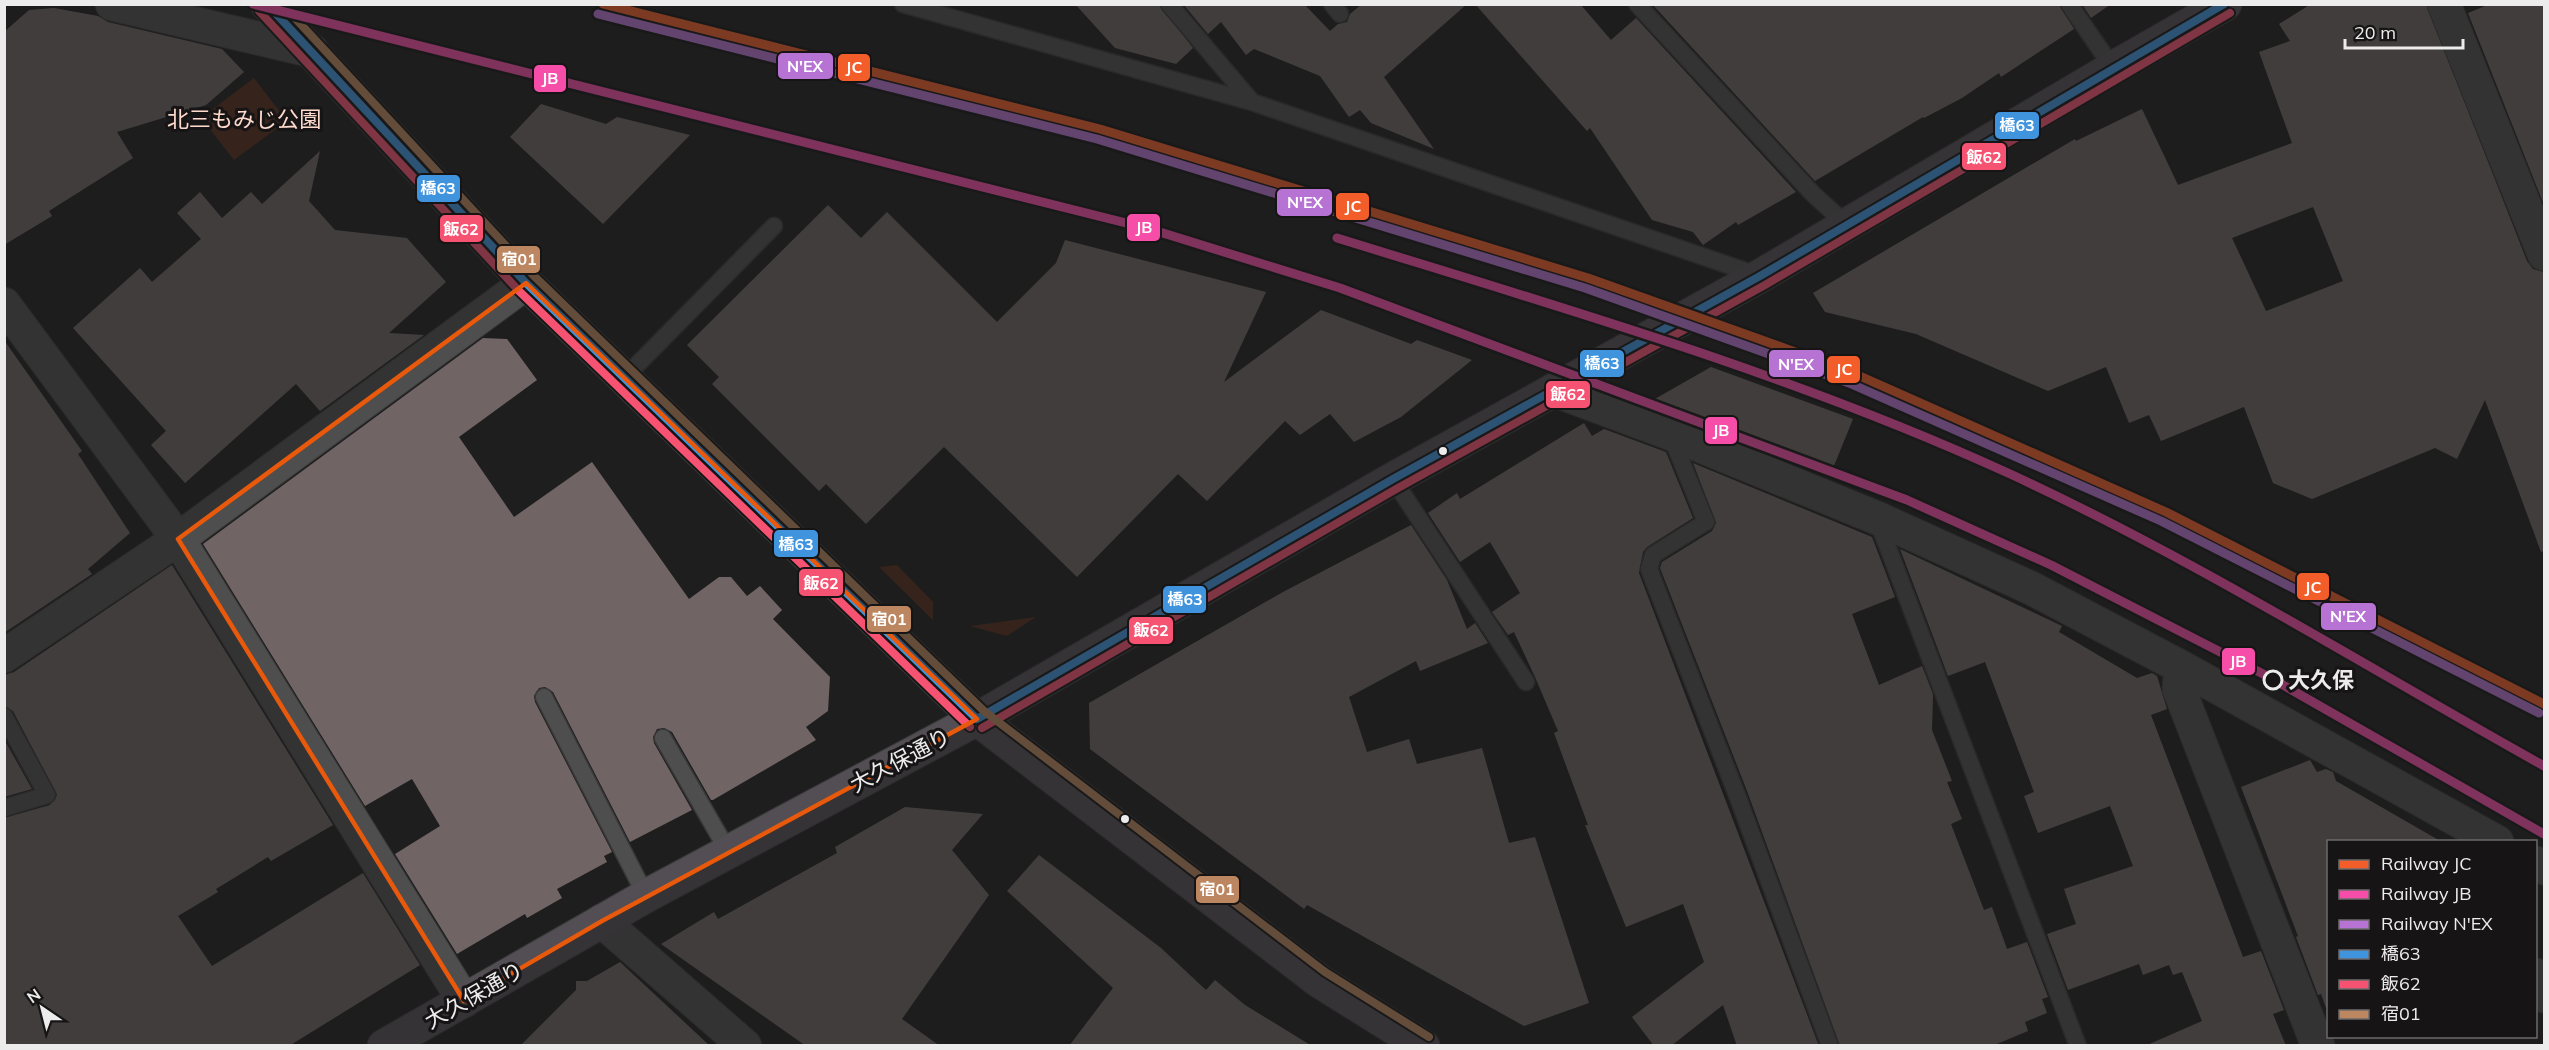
<svg xmlns="http://www.w3.org/2000/svg" width="2549" height="1050" font-family="Mulish,'Noto Sans JP',sans-serif">
	<rect width="100%" height="100%" fill="#1e1e1e"/>
	<path fill="#532c1b" d="M 254,78 L 287,121 L 234,160 L 201,118 Z
		M 897,565 L 933,602 L 933,620 L 879,567 Z
		M 1036,617 L 1007,636 L 970,626 Z"/>
	<path fill="#706465" fill-rule="evenodd" d="M 1075,4 L 1159,4 L 1193,48 L 1176,64 L 1115,48 Z
		M 1183,4 L 1304,4 L 1330,31 L 1338,24 L 1347,22 L 1350,14 L 1362,4 L 1467,4 L 1384,77 L 1434,149 L 1371,123 L 1360,110 L 1349,117 L 1320,76 L 1254,49 L 1246,55 L 1221,22 L 1208,34 Z
		M 1475,4 L 1580,4 L 1611,40 L 1636,18 L 1796,192 L 1738,225 L 1736,222 L 1703,245 L 1693,232 L 1652,220 L 1590,128 L 1587,131 Z
		M 1652,4 L 2059,4 L 2074,29 L 2001,77 L 1999,73 L 1962,98 L 1924,118 L 1923,117 L 1815,181 Z
		M 2082,4 L 2111,4 L 2091,18 Z
		M 2311,4 L 2426,4 L 2527,261 L 2533,269 L 2544,272 L 2544,551 L 2541,552 L 2485,400 L 2457,459 L 2435,448 L 2312,499 L 2273,483 L 2244,407 L 2161,441 L 2149,415 L 2129,423 L 2106,367 L 2048,391 L 1916,334 L 1825,312 L 1813,293 L 2075,139 L 2076,141 L 2142,109 L 2178,185 L 2292,143 L 2259,52 L 2290,41 L 2279,24 ZM 2313,207 L 2343,281 L 2266,311 L 2232,238 Z
		M 2490,4 L 2544,4 L 2544,205 L 2468,13 Z
		M 54,8 L 98,16 L 108,22 L 222,49 L 244,72 L 206,105 L 117,132 L 133,158 L 49,211 L 52,216 L 4,245 L 4,32 L 29,10 Z
		M 541,104 L 606,124 L 617,117 L 690,135 L 603,224 L 510,137 Z
		M 320,151 L 309,201 L 335,230 L 407,238 L 446,282 L 389,333 L 424,335 L 320,411 L 296,384 L 185,483 L 151,445 L 166,431 L 73,328 L 140,268 L 152,282 L 201,239 L 177,213 L 200,192 L 222,218 L 251,192 L 262,204 Z
		M 828,205 L 861,238 L 887,212 L 997,322 L 1056,263 L 1065,240 L 1266,292 L 1224,382 L 1321,310 L 1411,344 L 1417,340 L 1472,360 L 1401,417 L 1354,442 L 1330,414 L 1300,435 L 1285,421 L 1207,501 L 1178,474 L 1077,577 L 944,447 L 866,524 L 826,484 L 819,491 L 712,384 L 719,377 L 687,345 Z
		M 483,338 L 507,339 L 537,380 L 459,437 L 514,517 L 592,462 L 689,599 L 719,577 L 731,577 L 747,596 L 760,586 L 782,610 L 773,619 L 830,677 L 828,711 L 806,727 L 816,740 L 713,800 L 711,800 L 672,732 L 664,728 L 657,729 L 653,737 L 654,743 L 692,810 L 630,842 L 553,692 L 545,687 L 539,688 L 534,696 L 535,702 L 612,852 L 604,856 L 607,862 L 557,889 L 562,898 L 527,918 L 525,914 L 457,954 L 395,854 L 440,826 L 412,779 L 365,806 L 203,544 Z
		M 4,340 L 82,451 L 78,454 L 130,533 L 88,569 L 92,574 L 4,633 Z
		M 1711,367 L 1853,419 L 1829,478 L 1646,404 Z
		M 1584,423 L 1592,436 L 1604,429 L 1666,452 L 1693,518 L 1647,547 L 1643,552 L 1639,573 L 1819,1046 L 1737,1046 L 1723,1005 L 1671,1046 L 1654,1046 L 1632,1017 L 1704,962 L 1683,904 L 1626,927 L 1585,825 L 1588,825 L 1554,733 L 1558,731 L 1535,677 L 1514,632 L 1508,635 L 1492,612 L 1520,593 L 1490,542 L 1460,562 L 1428,513 L 1457,493 L 1460,499 Z
		M 1693,463 L 1872,537 L 1895,597 L 1852,614 L 1879,685 L 1922,666 L 1933,694 L 1932,730 L 1952,781 L 1947,782 L 1962,819 L 1951,824 L 1984,910 L 1992,907 L 2007,949 L 2027,942 L 2048,997 L 2042,999 L 2047,1013 L 2025,1022 L 2028,1031 L 1992,1046 L 1840,1046 L 1747,791 L 1660,568 L 1662,562 L 1712,531 L 1716,523 Z
		M 1411,525 L 1447,580 L 1467,629 L 1475,623 L 1488,643 L 1420,671 L 1416,661 L 1349,697 L 1367,752 L 1409,739 L 1417,764 L 1482,748 L 1509,843 L 1535,837 L 1589,1003 L 1524,1026 L 1307,905 L 1304,909 L 1090,749 L 1089,703 L 1283,592 Z
		M 1900,549 L 2062,626 L 2059,632 L 2137,678 L 2152,673 L 2157,676 L 2167,709 L 2151,715 L 2243,957 L 2261,951 L 2284,1010 L 2273,1014 L 2286,1046 L 2145,1046 L 2202,1021 L 2182,972 L 2173,975 L 2169,965 L 2143,975 L 2139,964 L 2068,990 L 2047,934 L 2076,924 L 2064,889 L 2133,866 L 2110,806 L 2038,833 L 2024,796 L 2034,792 L 1985,662 L 1948,676 Z
		M 172,565 L 333,825 L 271,861 L 268,857 L 216,889 L 218,892 L 178,916 L 212,966 L 363,873 L 420,965 L 289,1046 L 4,1046 L 4,818 L 50,805 L 57,795 L 13,711 L 4,706 L 4,675 L 14,672 Z
		M 4,739 L 32,789 L 4,797 Z
		M 2310,760 L 2317,772 L 2326,769 L 2333,772 L 2336,781 L 2442,842 L 2328,842 L 2328,1007 L 2326,1008 L 2321,994 L 2318,995 L 2296,937 L 2298,936 L 2241,787 Z
		M 905,807 L 983,814 L 952,850 L 989,895 L 902,1019 L 940,1046 L 806,1046 L 661,944 L 714,912 L 718,919 L 837,853 L 835,847 Z
		M 1039,855 L 1161,948 L 1206,990 L 1215,980 L 1245,1005 L 1312,1046 L 1069,1046 L 1113,988 L 1007,891 Z
		M 620,962 L 710,1046 L 520,1046 L 576,990 L 576,981 L 587,981 Z"/>
	<g fill="none" stroke-linecap="round" stroke-linejoin="round">
		<g stroke="#393939" stroke-width="19">
			<path id="lane" d="M 903,4 L 1252,102 L 1760,276
				M 1169,4 L 1252,102
				M 1332,4 L 1340,14
				M 1637,4 L 1813,194 L 1847,225
				M 2069,4 L 2113,68
				M 624,378 L 774,226
				M 1671,436 L 1706,522 L 1653,555 L 1649,569 L 1737,795 L 1830,1046
				M 1393,479 L 1526,682
				M 1877,519 L 2078,1046
				M 544,697 L 646,896
				M 4,716 L 47,795 L 4,808
				M 663,738 L 728,851"/>
		</g>
		<g stroke="#393939" stroke-width="35">
			<path id="street" d="M 112,4 L 312,51
				M 2444,4 L 2544,254
				M 4,304 L 178,539 L 464,1001
				M 1554,390 L 1669,433 L 1877,518 L 2031,588 L 2181,667 L 2497,842
				M 4,656 L 178,539 L 526,283
				M 2181,667 L 2179,689 L 2318,1046
				M 2536,863 L 2544,868
				M 602,921 L 745,1046
				M 2536,975 L 2544,996"/>
		</g>
		<g stroke="#393939" stroke-width="35">
			<path id="secondary" d="M 267,4 L 526,283 L 977,719 L 1319,981 L 1423,1046
				M 384,1046 L 646,896 L 977,719 L 1393,479 L 1760,276 L 2113,68 L 2225,4"/>
		</g>
		<use href="#lane" stroke="#4e4e4e" stroke-width="16"/>
		<use href="#street" stroke="#4e4e4e" stroke-width="33"/>
		<use href="#secondary" stroke="#524e53" stroke-width="33"/>
		<g stroke="#161415" stroke-width="12">
			<path id="bus-1" d="M 267,4 L 526,283 L 977,719
				M 977,719 L 1393,479 L 1760,276 L 2224,4"/>
		</g>
		<g stroke="#161415" stroke-width="12">
			<path id="bus-2" d="M 259,11 L 519,291 L 970,727
				M 982,728 L 1398,488 L 1765,285 L 2230,13"/>
		</g>
		<g stroke="#161415" stroke-width="12">
			<path id="bus-3" d="M 282,4 L 534,276 L 984,711 L 1325,972 L 1429,1037"/>
		</g>
		<use href="#bus-1" stroke="#4094de" stroke-width="8"/>
		<use href="#bus-2" stroke="#f65372" stroke-width="8"/>
		<use href="#bus-3" stroke="#bb8660" stroke-width="8"/>
		<g stroke="#161415" stroke-width="14">
			<path id="rail-1" d="M 603,4 L 1100,129 L 1588,278 L 1759,339 L 1853,373 L 2166,512 L 2544,704"/>
		</g>
		<g stroke="#161415" stroke-width="14">
			<path id="rail-2" d="M 253,4 L 1150,229 L 1340,288 L 1907,500 L 2051,565 L 2269,677 L 2544,834
				M 1337,238 C 1563,308 1792,374 2008,473 C 2193,558 2366,667 2544,766"/>
		</g>
		<g stroke="#161415" stroke-width="14">
			<path id="rail-3" d="M 598,14 L 1097,139 L 1585,288 L 1755,349 L 1849,383 L 2161,521 L 2539,713"/>
		</g>
		<use href="#rail-1" stroke="#f25d2a" stroke-width="9"/>
		<use href="#rail-2" stroke="#f54da8" stroke-width="9"/>
		<use href="#rail-3" stroke="#b673d3" stroke-width="9"/>
	</g>
	<path d="M0 0H2549V1050H0ZM 526,283 L 977,719 L 602,921 L 464,1001 L 178,539 Z" fill="#1e1e1e" fill-opacity=".55" fill-rule="evenodd"/>
	<path fill="none" stroke="#e8590c" stroke-width="4.5" stroke-linejoin="round" d="M 526,283 L 977,719 L 602,921 L 464,1001 L 178,539 Z"/>
	<g fill="#edecec" stroke="#161415" stroke-width="2">
		<circle cx="1443" cy="451" r="5"/>
		<circle cx="1125" cy="819" r="5"/>
	</g>
	<circle fill="#161415" stroke="#edecec" stroke-width="3" cx="2273" cy="680" r="9"/>
	<g text-anchor="middle" stroke-width="6" stroke-linejoin="round" paint-order="stroke">
		<g font-size="22" fill="#fcd9cb" stroke="#161415">
			<text x="244" y="127">北三もみじ公園</text>
		</g>
		<g font-size="22" font-weight="bold" fill="#edecec" stroke="#161415" text-anchor="start">
			<text x="2288" y="688">大久保</text>
		</g>
		<g font-size="22" fill="#edecec" stroke="#161415">
			<text transform="translate(900 760) rotate(-28)" y="8">大久保通り</text>
			<text transform="translate(474 995) rotate(-30)" y="8">大久保通り</text>
		</g>
	</g>
	<g stroke="#161415" stroke-width="2">
		<rect x="777" y="52" width="57" height="28" rx="6" fill="#b673d3"/>
		<rect x="837" y="53" width="34" height="29" rx="6" fill="#f25d2a"/>
		<rect x="533" y="64" width="34" height="29" rx="6" fill="#f54da8"/>
		<rect x="1994" y="111" width="46" height="29" rx="6" fill="#4094de"/>
		<rect x="1961" y="142" width="46" height="29" rx="6" fill="#f65372"/>
		<rect x="416" y="174" width="45" height="29" rx="6" fill="#4094de"/>
		<rect x="1276" y="188" width="57" height="29" rx="6" fill="#b673d3"/>
		<rect x="1335" y="192" width="35" height="29" rx="6" fill="#f25d2a"/>
		<rect x="1126" y="213" width="35" height="29" rx="6" fill="#f54da8"/>
		<rect x="439" y="214" width="45" height="29" rx="6" fill="#f65372"/>
		<rect x="496" y="245" width="45" height="29" rx="6" fill="#bb8660"/>
		<rect x="1579" y="349" width="46" height="29" rx="6" fill="#4094de"/>
		<rect x="1768" y="349" width="57" height="29" rx="6" fill="#b673d3"/>
		<rect x="1826" y="355" width="35" height="29" rx="6" fill="#f25d2a"/>
		<rect x="1545" y="380" width="46" height="29" rx="6" fill="#f65372"/>
		<rect x="1704" y="416" width="34" height="29" rx="6" fill="#f54da8"/>
		<rect x="773" y="529" width="46" height="29" rx="6" fill="#4094de"/>
		<rect x="798" y="568" width="46" height="29" rx="6" fill="#f65372"/>
		<rect x="2296" y="572" width="34" height="29" rx="6" fill="#f25d2a"/>
		<rect x="1162" y="585" width="45" height="29" rx="6" fill="#4094de"/>
		<rect x="2320" y="602" width="57" height="29" rx="6" fill="#b673d3"/>
		<rect x="866" y="605" width="46" height="28" rx="6" fill="#bb8660"/>
		<rect x="1128" y="616" width="46" height="29" rx="6" fill="#f65372"/>
		<rect x="2221" y="647" width="35" height="29" rx="6" fill="#f54da8"/>
		<rect x="1195" y="875" width="45" height="29" rx="6" fill="#bb8660"/>
	</g>
	<g font-size="16" text-anchor="middle" font-weight="bold" fill="#fff">
		<text x="805" y="72">N'EX</text>
		<text x="854" y="73">JC</text>
		<text x="550" y="84">JB</text>
		<text x="2017" y="131">橋63</text>
		<text x="1984" y="163">飯62</text>
		<text x="438" y="194">橋63</text>
		<text x="1305" y="208">N'EX</text>
		<text x="1353" y="212">JC</text>
		<text x="1144" y="233">JB</text>
		<text x="461" y="235">飯62</text>
		<text x="519" y="265">宿01</text>
		<text x="1602" y="369">橋63</text>
		<text x="1796" y="370">N'EX</text>
		<text x="1844" y="375">JC</text>
		<text x="1568" y="400">飯62</text>
		<text x="1721" y="436">JB</text>
		<text x="796" y="550">橋63</text>
		<text x="821" y="589">飯62</text>
		<text x="2313" y="593">JC</text>
		<text x="1185" y="605">橋63</text>
		<text x="2348" y="622">N'EX</text>
		<text x="889" y="625">宿01</text>
		<text x="1151" y="636">飯62</text>
		<text x="2238" y="667">JB</text>
		<text x="1217" y="895">宿01</text>
	</g>
	<rect width="2549" height="1050" fill="none" stroke="#edecec" stroke-width="12"/>
	<rect x="2327" y="840" width="210" height="198" fill="#161415" stroke="#6c6a6b" stroke-width="1.5"/>
	<rect x="2339" y="860" width="30" height="9" fill="#f25d2a" stroke="#6c6a6b" stroke-width="1.5"/>
	<text x="2381" y="870" font-size="18" fill="#edecec">Railway JC</text>
	<rect x="2339" y="890" width="30" height="9" fill="#f54da8" stroke="#6c6a6b" stroke-width="1.5"/>
	<text x="2381" y="900" font-size="18" fill="#edecec">Railway JB</text>
	<rect x="2339" y="920" width="30" height="9" fill="#b673d3" stroke="#6c6a6b" stroke-width="1.5"/>
	<text x="2381" y="930" font-size="18" fill="#edecec">Railway N'EX</text>
	<rect x="2339" y="950" width="30" height="9" fill="#4094de" stroke="#6c6a6b" stroke-width="1.5"/>
	<text x="2381" y="960" font-size="18" fill="#edecec">橋63</text>
	<rect x="2339" y="980" width="30" height="9" fill="#f65372" stroke="#6c6a6b" stroke-width="1.5"/>
	<text x="2381" y="990" font-size="18" fill="#edecec">飯62</text>
	<rect x="2339" y="1010" width="30" height="9" fill="#bb8660" stroke="#6c6a6b" stroke-width="1.5"/>
	<text x="2381" y="1020" font-size="18" fill="#edecec">宿01</text>
	<g transform="translate(42 1008) rotate(325)" stroke="#161415" stroke-width="4.5" paint-order="stroke">
	<path d="M0-4.5L10 22L0 15L-10 22Z" fill="#edecec"/>
	<text y="-9" font-size="16" font-weight="bold" text-anchor="middle" fill="#edecec">N</text>
	</g>
	<path d="M2345 39v9h118v-9" fill="none" stroke="#edecec" stroke-width="3"/>
	<text x="2354" y="39" font-size="18" fill="#edecec" stroke="#161415" stroke-width="4.5" paint-order="stroke">20 m</text>
</svg>
